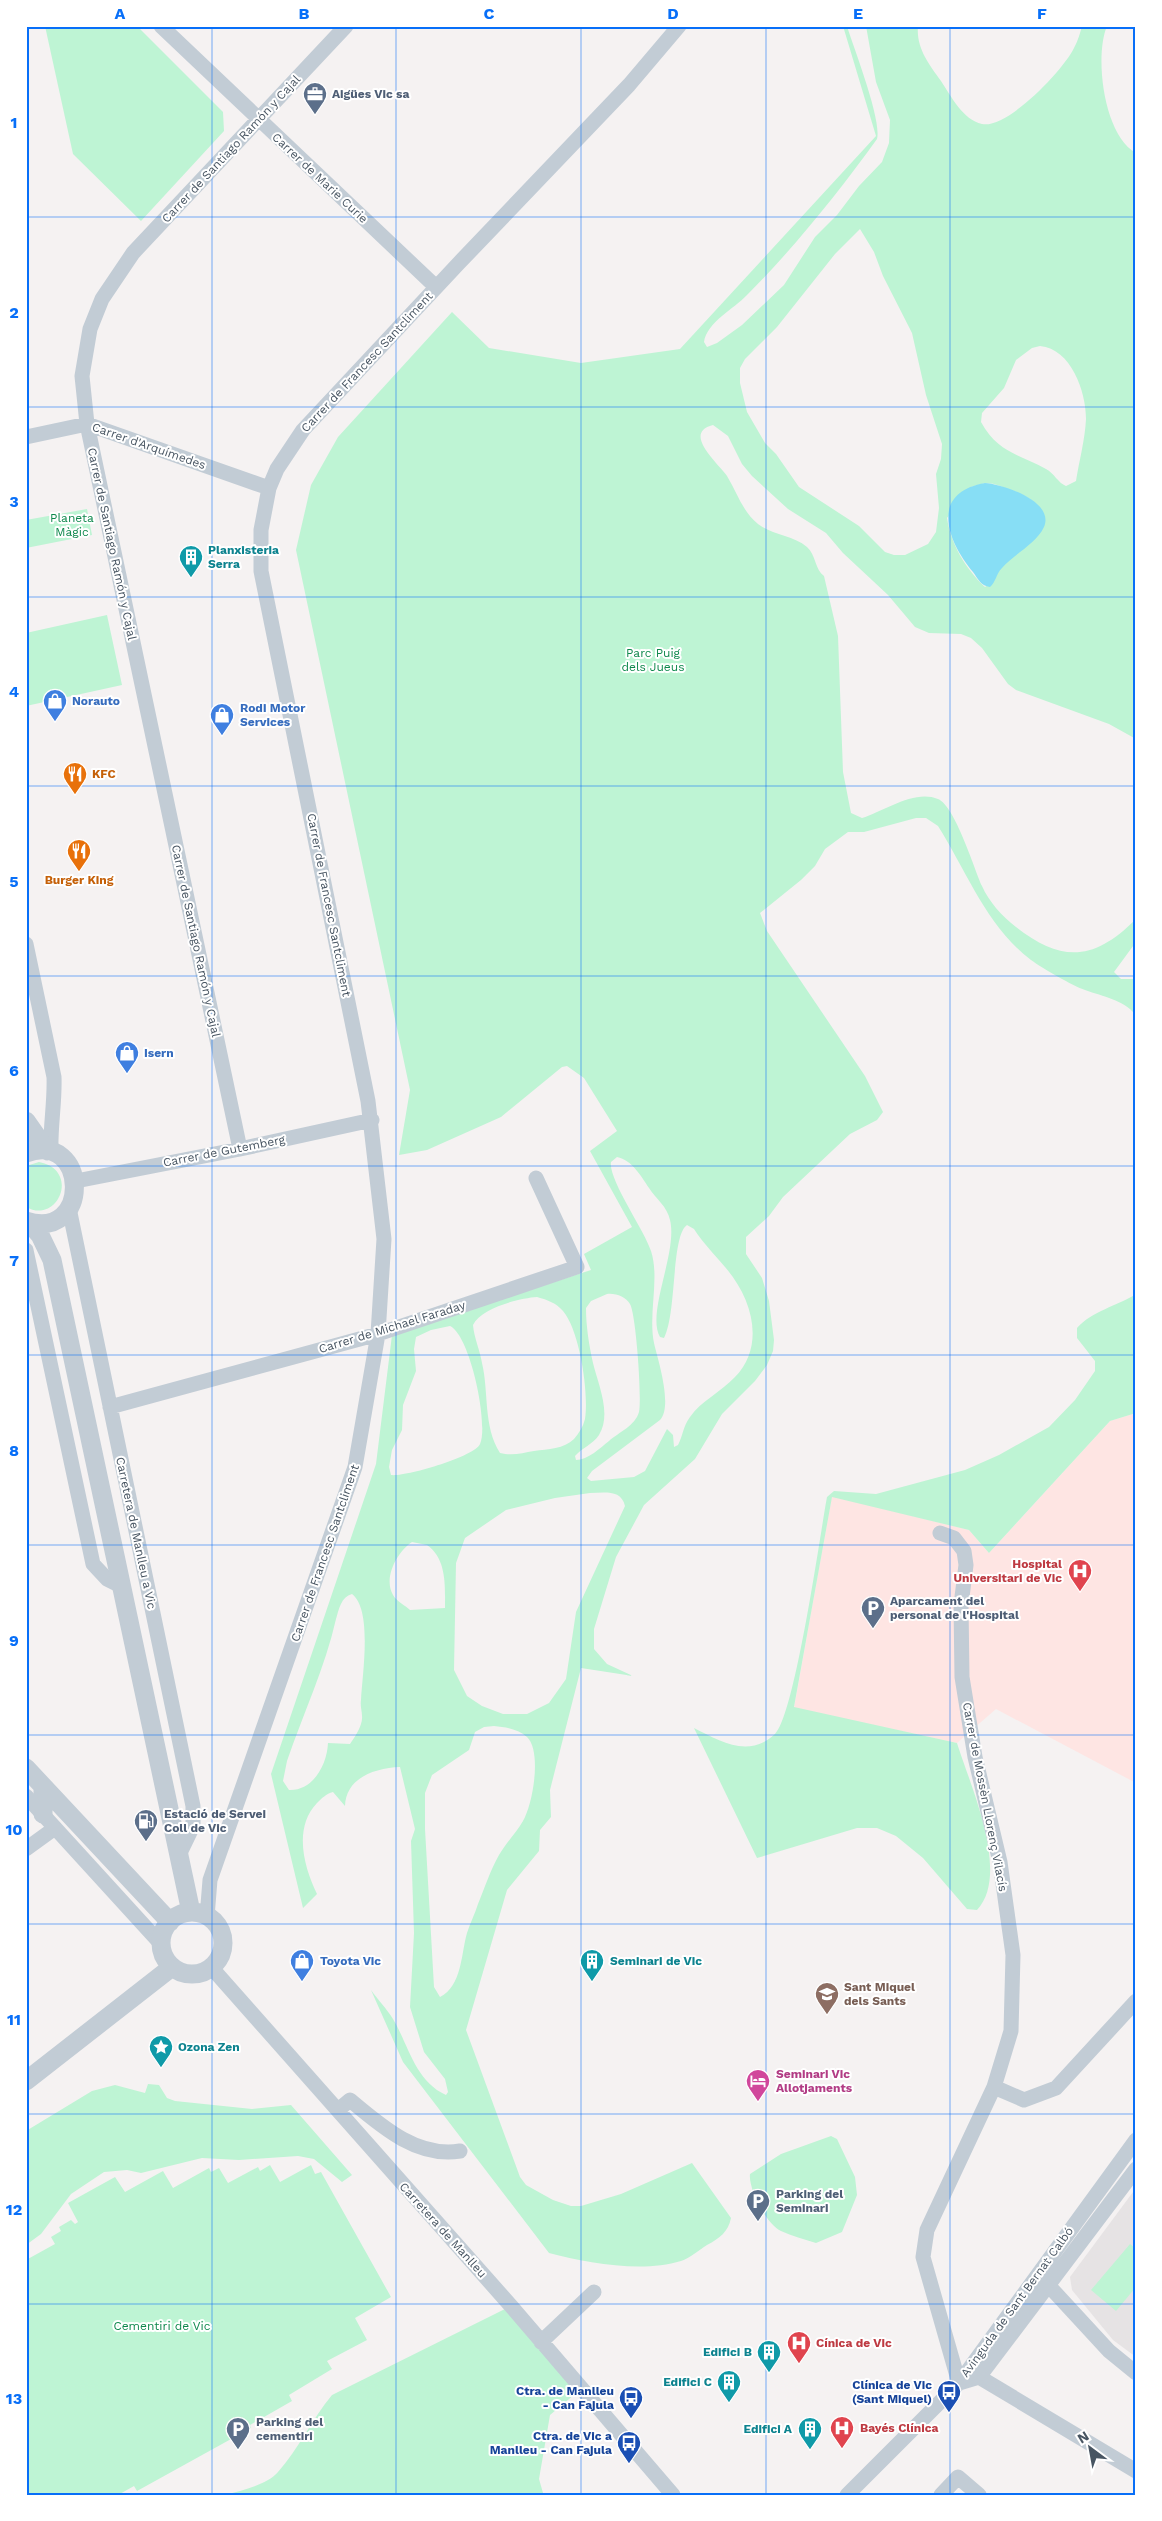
<svg xmlns="http://www.w3.org/2000/svg" width="1162" height="2521" font-family="'Work Sans',sans-serif">
	<rect width="100%" height="100%" fill="#f5f2f2"/>
	<path fill="#e6e3e4" d="M 1136,2188 L 1136,2357 L 1113,2340 L 1072,2290 L 1070,2277 Z"/>
	<path fill="#fee5e3" d="M 1136,1413 L 1136,1783 L 996,1709 L 957,1743 L 794,1708 L 832,1496 L 969,1530 L 989,1553 L 1110,1421 Z"/>
	<path fill="#bef4d4" fill-rule="evenodd" d="M 45,26 L 137,26 L 223,112 L 224,131 L 141,221 L 73,154 Z
		M 843,26 L 847,26 C 854,49 882,120 877,139 C 838,193 794,248 747,295 C 734,309 707,322 704,342 L 707,347 L 717,343 L 742,325 L 784,285 L 815,237 L 837,215 L 859,186 L 882,162 L 889,143 L 890,120 L 876,82 L 866,26 L 918,26 C 916,48 929,64 941,81 C 951,96 963,120 982,124 C 1008,129 1064,69 1074,48 C 1078,41 1080,33 1082,26 L 1107,26 C 1094,57 1104,136 1136,153 L 1136,739 L 1109,724 L 1016,690 L 1008,684 L 982,648 L 971,638 L 961,634 L 929,633 L 915,627 L 888,595 L 843,553 L 826,533 L 788,509 L 752,476 L 742,464 L 728,436 L 713,425 C 681,433 720,465 727,476 C 737,492 742,511 758,524 C 772,535 793,535 807,547 C 816,555 815,570 824,576 L 838,636 L 843,772 L 851,813 L 862,818 C 884,811 915,789 938,799 C 955,806 974,868 982,886 C 989,902 1002,916 1016,927 C 1062,963 1094,961 1136,919 L 1136,942 L 1114,972 L 1121,979 L 1136,979 L 1136,1015 C 1122,999 1104,997 1085,990 C 1073,986 1042,968 1031,960 C 987,927 967,872 938,826 L 926,818 L 916,818 L 864,832 L 848,832 L 825,849 L 815,866 L 801,880 L 760,913 L 767,931 L 865,1076 L 883,1112 L 877,1120 L 850,1134 L 783,1197 L 769,1216 L 746,1237 L 746,1254 L 762,1278 L 769,1301 L 774,1340 L 773,1351 L 767,1365 L 755,1381 L 722,1414 L 695,1459 L 644,1505 L 616,1557 L 594,1629 L 594,1649 L 607,1664 L 633,1676 L 581,1668 L 550,1790 L 551,1817 L 540,1830 L 539,1851 L 507,1890 L 466,2030 L 520,2177 L 526,2185 L 553,2200 L 571,2206 L 581,2206 L 621,2194 L 692,2163 L 731,2218 C 728,2232 720,2238 707,2245 C 699,2250 690,2258 681,2261 C 642,2273 587,2263 549,2253 L 403,2062 L 371,1990 C 378,2000 387,2009 393,2019 C 409,2046 415,2081 446,2095 L 448,2092 L 445,2079 L 424,2052 L 410,2007 L 414,1933 L 411,1841 L 415,1829 L 400,1767 C 376,1768 346,1777 345,1806 L 333,1792 C 326,1794 322,1798 317,1803 C 293,1828 304,1867 317,1894 L 303,1908 L 271,1774 L 376,1464 L 392,1335 L 591,1270 L 584,1254 L 632,1227 L 590,1151 L 617,1131 L 584,1078 L 567,1066 L 562,1067 L 501,1117 L 427,1150 L 399,1155 L 410,1090 L 296,550 L 311,485 L 338,437 L 452,312 L 489,348 L 581,363 L 680,349 L 876,136 ZM 860,229 L 874,252 L 883,276 L 912,333 L 926,395 L 942,444 L 941,459 L 936,474 L 939,508 L 936,532 L 928,544 L 905,555 L 894,555 L 885,552 L 859,526 L 799,487 L 776,454 L 765,443 L 747,412 L 740,383 L 740,368 L 745,359 L 777,327 L 835,254 ZM 1040,346 C 1071,349 1086,391 1086,419 C 1085,440 1079,461 1076,481 L 1066,486 C 1058,483 1054,473 1046,469 C 1019,454 998,453 981,422 L 982,413 L 1004,388 L 1016,360 L 1032,348 ZM 985,483 C 994,483 1000,486 1008,489 C 1028,496 1043,503 1044,526 C 1033,543 1016,552 1002,567 C 994,576 997,579 985,587 C 965,568 951,544 947,518 L 971,487 ZM 617,1157 C 632,1160 641,1176 649,1188 C 656,1199 667,1206 670,1220 C 678,1252 646,1313 660,1337 L 664,1338 C 677,1313 671,1236 687,1225 L 694,1229 C 703,1243 715,1255 725,1267 C 752,1298 766,1345 735,1377 C 721,1392 701,1401 690,1417 C 683,1426 683,1436 678,1445 L 674,1447 L 673,1435 L 667,1429 L 645,1471 L 634,1477 L 591,1481 L 587,1478 L 592,1471 L 660,1420 C 673,1406 658,1360 654,1343 C 648,1313 660,1279 651,1251 C 645,1231 608,1179 611,1162 ZM 607,1294 C 616,1293 626,1297 630,1304 C 636,1314 642,1399 639,1412 C 635,1426 619,1432 609,1441 C 600,1448 588,1460 576,1460 L 575,1456 C 582,1448 593,1444 599,1435 C 612,1414 598,1384 593,1363 C 589,1345 586,1326 586,1308 L 591,1301 ZM 537,1297 C 548,1300 556,1303 563,1311 C 580,1331 589,1394 585,1419 C 583,1427 579,1433 574,1439 C 564,1449 548,1449 534,1451 C 522,1453 513,1456 500,1453 C 483,1426 489,1392 482,1363 C 480,1350 474,1338 473,1325 C 481,1308 520,1298 537,1297 ZM 450,1326 C 470,1335 489,1424 480,1444 C 474,1457 405,1477 391,1475 L 389,1467 L 392,1450 L 402,1430 L 403,1405 L 416,1371 L 414,1349 L 416,1337 L 431,1330 ZM 590,1493 C 604,1493 621,1489 625,1506 L 576,1612 L 566,1679 L 549,1703 L 527,1714 L 503,1714 L 482,1706 L 467,1696 L 454,1670 L 456,1563 L 465,1538 L 506,1510 L 555,1498 ZM 412,1542 L 427,1545 C 447,1559 445,1586 445,1608 L 410,1610 C 405,1605 397,1602 393,1595 C 383,1578 397,1552 412,1542 ZM 352,1594 C 373,1610 362,1676 361,1700 C 360,1706 362,1711 362,1716 C 363,1725 355,1737 350,1744 L 328,1743 C 327,1765 313,1791 289,1790 L 283,1781 L 287,1761 C 303,1714 325,1668 336,1619 C 339,1609 341,1597 352,1594 ZM 494,1726 C 505,1727 518,1729 527,1737 C 542,1751 533,1804 523,1821 C 516,1833 506,1843 499,1855 C 490,1871 485,1887 478,1904 C 475,1914 470,1923 467,1933 C 461,1954 462,1986 440,1997 L 434,1987 L 425,1829 L 425,1793 L 432,1775 L 469,1750 L 475,1732 L 484,1727 Z
		M 87,509 L 92,535 L 26,548 L 26,520 Z
		M 107,615 L 122,685 L 26,706 L 26,633 Z
		M 39,1162 C 81,1170 58,1225 26,1207 L 26,1166 Z
		M 1136,1294 L 1136,1413 L 1110,1421 L 989,1553 L 969,1530 L 832,1497 L 794,1707 L 957,1743 C 970,1785 1011,1874 977,1910 L 967,1909 L 923,1858 L 896,1836 L 877,1828 L 857,1828 L 757,1858 L 694,1728 C 720,1741 748,1759 775,1734 C 795,1714 820,1535 827,1497 L 834,1491 L 876,1494 L 965,1470 L 999,1455 L 1049,1427 L 1075,1400 L 1095,1371 L 1095,1361 L 1077,1338 L 1077,1328 C 1092,1311 1117,1306 1136,1294 Z
		M 148,2084 L 159,2085 L 167,2098 L 175,2101 L 252,2109 L 291,2105 L 352,2175 L 342,2182 L 314,2159 L 298,2156 L 239,2160 L 202,2158 L 141,2173 L 127,2170 L 104,2172 L 71,2194 L 41,2234 L 26,2245 L 26,2131 L 92,2091 L 115,2085 L 145,2093 Z
		M 831,2136 L 837,2139 L 855,2177 L 857,2195 L 842,2232 L 816,2243 C 804,2239 792,2236 781,2231 C 767,2225 748,2189 750,2174 L 781,2154 Z
		M 270,2165 L 280,2182 L 311,2165 L 315,2174 L 321,2172 L 391,2297 L 355,2318 L 367,2340 L 327,2361 L 332,2369 L 289,2395 L 292,2401 L 250,2425 L 251,2428 L 137,2491 L 134,2486 L 118,2495 L 26,2495 L 26,2260 L 55,2244 L 51,2237 L 61,2231 L 59,2227 L 71,2220 L 75,2224 L 78,2222 L 68,2203 L 115,2177 L 125,2192 L 163,2171 L 173,2188 L 209,2168 L 211,2172 L 219,2168 L 228,2183 L 258,2167 L 260,2171 Z
		M 1130,2244 L 1136,2249 L 1136,2287 L 1116,2311 L 1091,2290 Z
		M 511,2306 L 581,2389 L 550,2415 L 539,2479 L 543,2493 L 539,2495 L 225,2495 C 242,2490 267,2485 278,2472 C 298,2450 312,2419 332,2395 Z"/>
	<path fill="#87def5" d="M 985,483 C 1002,484 1055,501 1044,527 C 1036,544 1014,554 1002,568 C 996,574 996,582 990,587 C 981,586 978,579 973,572 C 947,541 929,493 985,483 Z"/>
	<g fill="none" stroke-linecap="round" stroke-linejoin="round">
		<path stroke="#c2ccd5" stroke-width="15" d="M 161,26 L 436,287
			M 26,437 L 87,424 L 269,488
			M 26,944 L 54,1077 C 55,1102 50,1127 51,1152
			M 240,1149 L 87,424 L 82,376 L 90,329 L 102,299 L 133,253 L 346,26
			M 76,1181 L 240,1149 L 372,1120
			M 69,1208 L 193,1806 L 193,1826 L 179,1855
			M 26,1250 L 93,1564 L 107,1579 L 121,1586
			M 110,1407 L 378,1334 L 577,1267 L 536,1178
			M 940,1533 L 954,1538 L 964,1551 L 966,1565 L 961,1605 L 962,1677 L 975,1757 L 1000,1862 L 1013,1955 L 1011,2031 L 994,2087 L 927,2230 L 923,2257 L 959,2383
			M 26,1796 L 161,1944
			M 26,1849 L 55,1828
			M 207,1917 L 210,1880 L 355,1467 L 378,1334 L 384,1239 L 368,1101 L 261,571 L 261,530 L 269,488 L 277,469 L 303,430 L 458,264 L 629,85 L 679,26
			M 211,1967 L 511,2306 L 673,2495
			M 994,2087 L 1024,2100 L 1056,2088 L 1136,2001
			M 338,2110 L 350,2100 C 381,2126 417,2158 460,2151
			M 1049,2286 L 1109,2351 L 1136,2373
			M 541,2342 L 594,2292
			M 979,2377 L 1136,2471
			M 959,2383 L 979,2377 L 1136,2169
			M 847,2495 L 959,2383 L 1136,2140
			M 941,2495 L 958,2477 L 979,2495"/>
		<path stroke="#c2ccd5" stroke-width="19" d="M 26,1121 L 47,1151
			M 26,1153 C 89,1130 92,1242 26,1221
			M 29,1222 L 40,1235 L 52,1260 L 191,1912
			M 26,1768 L 170,1922
			M 43,1814 L 43,1787
			M161 1943a31 31 0 1 1 62 0a31 31 0 1 1-62 0Z
			M 26,2081 L 172,1967"/>
	</g>
	<path fill="none" stroke="#086ff8" stroke-width="1" stroke-opacity="0.55" d="M 212,26 L 212,2495M 396,26 L 396,2495M 581,26 L 581,2495M 766,26 L 766,2495M 950,26 L 950,2495M 26,217 L 1136,217M 26,407 L 1136,407M 26,597 L 1136,597M 26,786 L 1136,786M 26,976 L 1136,976M 26,1166 L 1136,1166M 26,1355 L 1136,1355M 26,1545 L 1136,1545M 26,1735 L 1136,1735M 26,1924 L 1136,1924M 26,2114 L 1136,2114M 26,2304 L 1136,2304"/>
	<defs>
		<g id="office-pin" transform="scale(1.25)"><path d="M0 17L-7.5 6A9.5 9.5 0 1 1 7.5 6Z" fill="#5c6f8a" stroke="#fff"/><path d="M-6-3h4V-5.5h4V-3h4V5H-6ZM-1-4.5V-3h2v-1.5ZM-6 0V1H6V0Z" fill="#fff"/></g>
		<g id="building-pin" transform="scale(1.25)"><path d="M0 17L-7.5 6A9.5 9.5 0 1 1 7.5 6Z" fill="#0f9aa8" stroke="#fff"/><path d="M-4-6H4V6H1V3H-1V6H-4ZM-2.5-4.3h1.7v1.8h-1.7ZM.8-4.3h1.7v1.8H.8ZM-2.5-1h1.7V.8h-1.7ZM.8-1h1.7V.8H.8Z" fill="#fff"/></g>
		<g id="shop-pin" transform="scale(1.25)"><path d="M0 17L-7.5 6A9.5 9.5 0 1 1 7.5 6Z" fill="#3f7fe0" stroke="#fff"/><path d="M-5-2.5h2.3a2.7 3.5 0 0 1 5.4 0H5L5.5 6h-11ZM-1.5-2.5h3a1.5 2.3 0 0 0-3 0Z" fill="#fff"/></g>
		<g id="restaurant-pin" transform="scale(1.25)"><path d="M0 17L-7.5 6A9.5 9.5 0 1 1 7.5 6Z" fill="#e8710a" stroke="#fff"/><path d="M-5-6h1v4h1v-4h1v4h1v-4h1v5L-1.5 .5V6h-2V.5L-5-1ZM5-6V6H3V1.5H1.5Q1.5-4 5-6Z" fill="#fff"/></g>
		<g id="hospital-pin" transform="scale(1.25)"><path d="M0 17L-7.5 6A9.5 9.5 0 1 1 7.5 6Z" fill="#e0444e" stroke="#fff"/><path d="M-5-5h3v3.5h4V-5h3V5h-3V1.5h-4V5h-3Z" fill="#fff"/></g>
		<g id="parking-pin" transform="scale(1.25)"><path d="M0 17L-7.5 6A9.5 9.5 0 1 1 7.5 6Z" fill="#5c6f8a" stroke="#fff"/><path d="M-3.5-5.5H1a3.5 3.5 0 0 1 0 7H-1V5.5H-3.5ZM-1-3.4V-.6H.8a1.4 1.4 0 0 0 0-2.8Z" fill="#fff"/></g>
		<g id="fuel-pin" transform="scale(1.25)"><path d="M0 17L-7.5 6A9.5 9.5 0 1 1 7.5 6Z" fill="#5c6f8a" stroke="#fff"/><path d="M-5.5-6h7V0h2V4h1.3V-2.5L3-4.5l.8-.8L6-3V5H2.5V1h-1V6h-7ZM-4.2-4.7v3.2H.2V-4.7Z" fill="#fff"/></g>
		<g id="school-pin" transform="scale(1.25)"><path d="M0 17L-7.5 6A9.5 9.5 0 1 1 7.5 6Z" fill="#8d6e63" stroke="#fff"/><path d="M0-5L7-2L0 1L-7-2ZM-4 1L0 2.5L4 1V4Q0 6-4 4Z" fill="#fff"/></g>
		<g id="sight-pin" transform="scale(1.25)"><path d="M0 17L-7.5 6A9.5 9.5 0 1 1 7.5 6Z" fill="#0f9aa8" stroke="#fff"/><path d="M0-6L1.8-2.2L6-1.7L2.9 1.2L3.7 5.4L0 3.3L-3.7 5.4L-2.9 1.2L-6-1.7L-1.8-2.2Z" fill="#fff"/></g>
		<g id="hotel-pin" transform="scale(1.25)"><path d="M0 17L-7.5 6A9.5 9.5 0 1 1 7.5 6Z" fill="#d1479c" stroke="#fff"/><path d="M-6-4.5h1.5V1H6V5H4.5V3h-9V5H-6ZM-4 0a1.8 1.8 0 1 1 3.6 0ZM.5 0V-2.5h3Q6-2.5 6 0Z" fill="#fff"/></g>
		<g id="bus-pin" transform="scale(1.25)"><path d="M0 17L-7.5 6A9.5 9.5 0 1 1 7.5 6Z" fill="#1a4fb4" stroke="#fff"/><path d="M-5-6H5V4H4V6H2V4H-2V6H-4V4H-5ZM-3.5-4V0h7V-4ZM-3.5 1.2v1.5H-2V1.2ZM2 1.2v1.5H3.5V1.2Z" fill="#fff"/></g>
	</defs>
	<g fill-rule="evenodd">
		<use href="#office-pin" x="315" y="94"/>
		<use href="#building-pin" x="191" y="557"/>
		<use href="#shop-pin" x="55" y="701"/>
		<use href="#shop-pin" x="222" y="715"/>
		<use href="#restaurant-pin" x="75" y="774"/>
		<use href="#restaurant-pin" x="79" y="851"/>
		<use href="#shop-pin" x="127" y="1053"/>
		<use href="#hospital-pin" x="1080" y="1571"/>
		<use href="#parking-pin" x="873" y="1608"/>
		<use href="#fuel-pin" x="146" y="1821"/>
		<use href="#shop-pin" x="302" y="1961"/>
		<use href="#building-pin" x="592" y="1961"/>
		<use href="#school-pin" x="827" y="1994"/>
		<use href="#sight-pin" x="161" y="2047"/>
		<use href="#hotel-pin" x="758" y="2081"/>
		<use href="#parking-pin" x="758" y="2201"/>
		<use href="#hospital-pin" x="799" y="2343"/>
		<use href="#building-pin" x="769" y="2352"/>
		<use href="#building-pin" x="729" y="2382"/>
		<use href="#bus-pin" x="949" y="2392"/>
		<use href="#bus-pin" x="631" y="2398"/>
		<use href="#hospital-pin" x="842" y="2428"/>
		<use href="#parking-pin" x="238" y="2429"/>
		<use href="#building-pin" x="810" y="2429"/>
		<use href="#bus-pin" x="629" y="2443"/>
	</g>
	<g text-anchor="middle" stroke-width="4" stroke-linejoin="round" paint-order="stroke">
		<g font-size="12" font-weight="bold" fill="#4e5e75" stroke="#fff" text-anchor="start">
			<text x="332" y="98">Aigües Vic sa</text>
			<text x="890" y="1605">Aparcament del<tspan x="890" dy="14">personal de l'Hospital</tspan></text>
			<text x="164" y="1818">Estació de Servei<tspan x="164" dy="14">Coll de Vic</tspan></text>
			<text x="776" y="2198">Parking del<tspan x="776" dy="14">Seminari</tspan></text>
			<text x="256" y="2426">Parking del<tspan x="256" dy="14">cementiri</tspan></text>
		</g>
		<g font-size="12" fill="#485562" stroke="#fff">
			<text transform="translate(231 149) rotate(-47)" y="4">Carrer de Santiago Ramón y Cajal</text>
			<text transform="translate(320 178) rotate(43)" y="4">Carrer de Marie Curie</text>
			<text transform="translate(367 362) rotate(-47)" y="4">Carrer de Francesc Santcliment</text>
			<text transform="translate(149 446) rotate(19)" y="4">Carrer d'Arquímedes</text>
			<text transform="translate(112 544) rotate(78)" y="4">Carrer de Santiago Ramón y Cajal</text>
			<text transform="translate(329 905) rotate(79)" y="4">Carrer de Francesc Santcliment</text>
			<text transform="translate(196 941) rotate(78)" y="4">Carrer de Santiago Ramón y Cajal</text>
			<text transform="translate(224 1151) rotate(-11)" y="4">Carrer de Gutemberg</text>
			<text transform="translate(392 1327) rotate(-17)" y="4">Carrer de Michael Faraday</text>
			<text transform="translate(136 1533) rotate(78)" y="4">Carretera de Manlleu a Vic</text>
			<text transform="translate(325 1553) rotate(-71)" y="4">Carrer de Francesc Santcliment</text>
			<text transform="translate(985 1797) rotate(79)" y="4">Carrer de Mossèn Llorenç Vilacís</text>
			<text transform="translate(443 2230) rotate(48)" y="4">Carretera de Manlleu</text>
			<text transform="translate(1017 2302) rotate(-54)" y="4">Avinguda de Sant Bernat Calbó</text>
		</g>
		<g font-size="12" fill="#0e884c" stroke="#fff">
			<text x="72" y="522">Planeta<tspan x="72" dy="14">Màgic</tspan></text>
			<text x="653" y="657">Parc Puig<tspan x="653" dy="14">dels Jueus</tspan></text>
			<text x="162" y="2330">Cementiri de Vic</text>
		</g>
		<g font-size="12" font-weight="bold" fill="#0d838f" stroke="#fff" text-anchor="start">
			<text x="208" y="554">Planxisteria<tspan x="208" dy="14">Serra</tspan></text>
			<text x="610" y="1965">Seminari de Vic</text>
			<text x="178" y="2051">Ozona Zen</text>
			<text x="752" y="2356" text-anchor="end">Edifici B</text>
			<text x="712" y="2386" text-anchor="end">Edifici C</text>
			<text x="792" y="2433" text-anchor="end">Edifici A</text>
		</g>
		<g font-size="12" font-weight="bold" fill="#366cbe" stroke="#fff" text-anchor="start">
			<text x="72" y="705">Norauto</text>
			<text x="240" y="712">Rodi Motor<tspan x="240" dy="14">Services</tspan></text>
			<text x="144" y="1057">Isern</text>
			<text x="320" y="1965">Toyota Vic</text>
		</g>
		<g font-size="12" font-weight="bold" fill="#c56008" stroke="#fff" text-anchor="start">
			<text x="92" y="778">KFC</text>
			<text x="79" y="884" text-anchor="middle">Burger King</text>
		</g>
		<g font-size="12" font-weight="bold" fill="#be3a42" stroke="#fff" text-anchor="start">
			<text x="1062" y="1568" text-anchor="end">Hospital<tspan x="1062" dy="14">Universitari de Vic</tspan></text>
			<text x="816" y="2347">Cínica de Vic</text>
			<text x="860" y="2432">Bayés Clínica</text>
		</g>
		<g font-size="12" font-weight="bold" fill="#785e54" stroke="#fff" text-anchor="start">
			<text x="844" y="1991">Sant Miquel<tspan x="844" dy="14">dels Sants</tspan></text>
		</g>
		<g font-size="12" font-weight="bold" fill="#b23c85" stroke="#fff" text-anchor="start">
			<text x="776" y="2078">Seminari Vic<tspan x="776" dy="14">Allotjaments</tspan></text>
		</g>
		<g font-size="12" font-weight="bold" fill="#164399" stroke="#fff" text-anchor="end">
			<text x="932" y="2389">Clínica de Vic<tspan x="932" dy="14">(Sant Miquel)</tspan></text>
			<text x="614" y="2395">Ctra. de Manlleu<tspan x="614" dy="14">- Can Fajula</tspan></text>
			<text x="612" y="2440">Ctra. de Vic a<tspan x="612" dy="14">Manlleu - Can Fajula</tspan></text>
		</g>
	</g>
	<rect width="1162" height="2521" fill="none" stroke="#ffffff" stroke-width="55"/>
	<g transform="translate(1090 2448) rotate(328)" stroke="#ffffff" stroke-width="4" paint-order="stroke">
	<path d="M0-4L9 19L0 12L-9 19Z" fill="#485562"/>
	<text y="-8" font-size="14" font-weight="bold" text-anchor="middle" fill="#485562">N</text>
	</g>
	<rect x="28" y="28" width="1106" height="2466" fill="none" stroke="#086ff8" stroke-width="2"/>
	<g font-size="16" text-anchor="middle" font-weight="bold" fill="#086ff8">
		<text x="120" y="19">A</text>
		<text x="304" y="19">B</text>
		<text x="489" y="19">C</text>
		<text x="673" y="19">D</text>
		<text x="858" y="19">E</text>
		<text x="1042" y="19">F</text>
		<text x="14" y="128">1</text>
		<text x="14" y="318">2</text>
		<text x="14" y="507">3</text>
		<text x="14" y="697">4</text>
		<text x="14" y="887">5</text>
		<text x="14" y="1076">6</text>
		<text x="14" y="1266">7</text>
		<text x="14" y="1456">8</text>
		<text x="14" y="1646">9</text>
		<text x="14" y="1835">10</text>
		<text x="14" y="2025">11</text>
		<text x="14" y="2215">12</text>
		<text x="14" y="2404">13</text>
	</g>
</svg>
